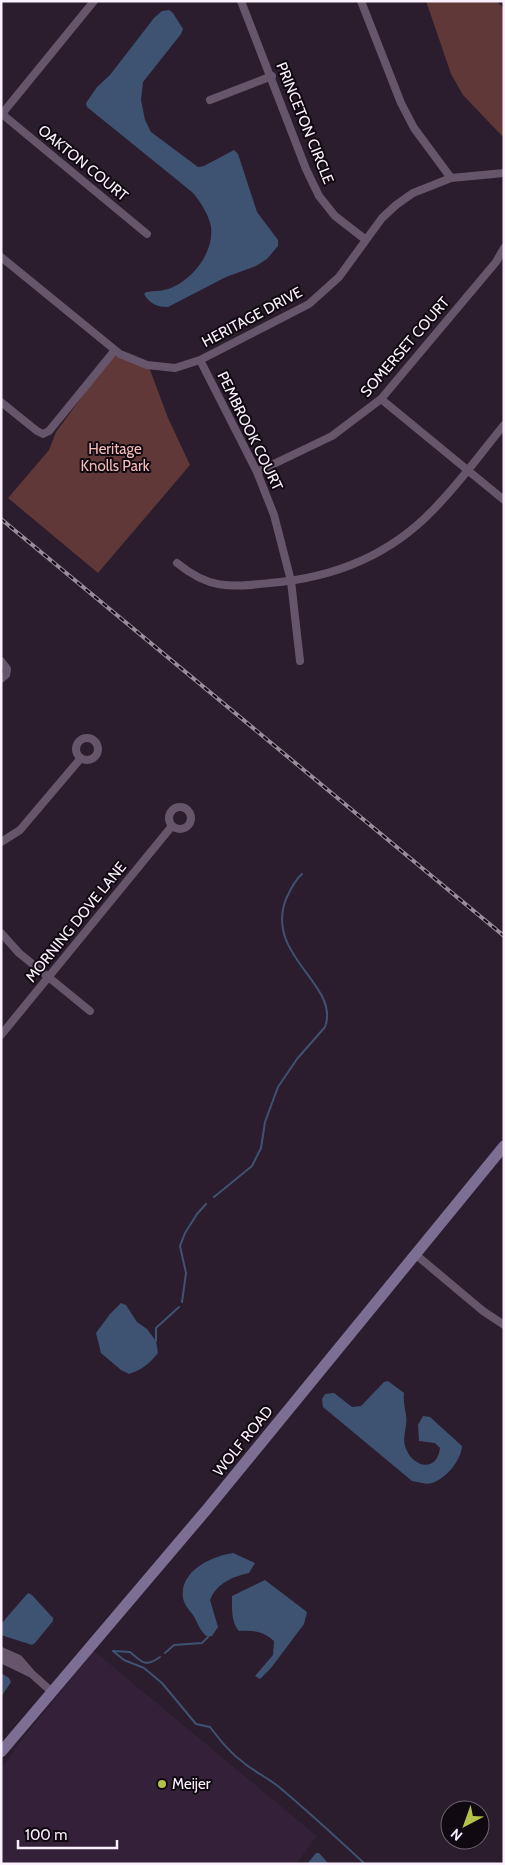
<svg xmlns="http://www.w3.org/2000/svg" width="505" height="1865" font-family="Cabin,sans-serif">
	<rect width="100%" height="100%" fill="#2b1c2e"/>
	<path fill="#342139" d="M 94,1651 L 317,1836 L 296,1864 L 1,1864 L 1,1769 L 24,1737 Z"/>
	<path fill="#5f3837" d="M 426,1 L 496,1 L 504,8 L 504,138 L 463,95 L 451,74 Z
		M 115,352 L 149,367 L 168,418 L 190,465 L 98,573 L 8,498 L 49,450 L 56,432 Z"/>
	<path fill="#3e5372" d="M 169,10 L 173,13 L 183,29 L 181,34 L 143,82 L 141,100 L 145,120 L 151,132 L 198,167 L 204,166 L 234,150 L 238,154 L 257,212 L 278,240 L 278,246 L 267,259 L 256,266 L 226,277 L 168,307 C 157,307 150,304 144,294 L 146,292 C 155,291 166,291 173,287 C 195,277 214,251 211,227 C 209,215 200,201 192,192 L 87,107 L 86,103 L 97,87 L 110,75 L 154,18 L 162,11 Z
		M 121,1303 L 126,1305 L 137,1322 L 147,1329 L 156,1341 L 158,1353 C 150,1363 142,1370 129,1374 L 121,1370 L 101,1353 L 96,1333 L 110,1314 Z
		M 388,1381 L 404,1393 C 403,1401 405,1408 406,1415 C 408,1426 402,1436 405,1446 C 411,1467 437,1474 440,1448 L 435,1443 L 419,1441 L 418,1425 L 423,1416 L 430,1417 L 462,1446 C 461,1460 447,1478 432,1483 C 425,1485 419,1482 412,1481 L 323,1407 L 322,1399 L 325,1394 L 334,1393 L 352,1407 L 361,1406 L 384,1382 Z
		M 233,1553 L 255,1563 L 249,1573 C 232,1577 217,1583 210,1600 L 218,1627 L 212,1636 L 208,1637 C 200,1632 198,1623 193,1615 C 189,1610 184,1604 183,1598 C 179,1571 212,1556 233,1553 Z
		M 265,1580 L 307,1612 L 304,1624 L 271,1668 L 260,1679 L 255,1676 L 273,1655 L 274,1641 C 263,1631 253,1630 239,1631 C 231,1622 232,1608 232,1596 Z
		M 28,1593 L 32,1595 L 53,1618 L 53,1621 L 35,1643 L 32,1645 L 1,1635 L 1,1624 Z
		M 1,1673 L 9,1678 L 11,1682 L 1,1697 Z
		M 316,1853 L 319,1853 L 329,1864 L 307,1864 Z"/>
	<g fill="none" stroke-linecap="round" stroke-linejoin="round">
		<path stroke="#3e5372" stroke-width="2" d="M 214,1197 L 252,1166 L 261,1148 L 265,1122 L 278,1087 L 297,1059 L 325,1027 C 341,985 264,956 286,899 C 290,890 295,880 302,874
			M 182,1302 L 186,1273 L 180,1246 L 185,1233 L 197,1214 L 206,1204
			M 156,1341 L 156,1328 L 179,1307
			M 113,1651 L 124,1660 L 144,1668 L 162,1683 L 196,1724 L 210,1727 C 220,1740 230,1753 244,1763 C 255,1772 268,1778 279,1787 C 309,1812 337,1838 365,1864
			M 113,1651 L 130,1652 C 142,1662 145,1668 160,1657
			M 165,1653 L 174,1645 L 202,1643 L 208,1637"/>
		<path stroke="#67566b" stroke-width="8" d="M 241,1 L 306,169 L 319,196 L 335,216 L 366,240
			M 361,1 L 401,103 L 414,128 L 451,178
			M 210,100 L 272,76
			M 2,114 L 147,234
			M 1,115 L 94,1
			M 1,257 L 120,354 L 147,365 L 175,368 L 200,360 L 309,304 L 339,277 L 382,218 L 396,205 L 413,193 L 451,178 L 504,173
			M 200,360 L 257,472 L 274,515 L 291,581 L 300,661
			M 381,399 L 504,500
			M 1,402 L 37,431 L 43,434 L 49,431 L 115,350
			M 257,472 L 332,436 L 381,399 L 496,262 L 504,248
			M 177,563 C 210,590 230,587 270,583 C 332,578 389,556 433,510 C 459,484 481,453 504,425
			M 1,661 L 7,669 L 6,675 L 1,679
			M76 749a11 11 0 1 1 22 0a11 11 0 1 1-22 0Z
			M169 818a11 11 0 1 1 22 0a11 11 0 1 1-22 0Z
			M 1,842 L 20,830 L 81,758
			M 1,933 L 19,953 L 90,1011
			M 1,1035 L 172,826
			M 415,1254 L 483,1311 L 504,1325
			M 1,1651 L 19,1659 L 32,1674 L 52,1692
			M 1,1659 L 32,1674"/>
		<path stroke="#7d6f94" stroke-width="11" d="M 1,1752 L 208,1508 L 504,1146"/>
		<g stroke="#998c9b" stroke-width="4">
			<path id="rail" d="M 1,519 L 504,936"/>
		</g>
		<use href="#rail" stroke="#100911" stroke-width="2" stroke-dasharray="5.5" stroke-linecap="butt"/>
	</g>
	<circle fill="#b5c249" stroke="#100911" stroke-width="2" cx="162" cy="1784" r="5"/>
	<g text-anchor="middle" stroke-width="4" stroke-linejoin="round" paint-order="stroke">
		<g font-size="15" fill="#fbf0fd" stroke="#100911">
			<text transform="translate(305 123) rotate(68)" y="5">PRINCETON CIRCLE</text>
			<text transform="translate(83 163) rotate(39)" y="5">OAKTON COURT</text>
			<text transform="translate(252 317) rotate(-28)" y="5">HERITAGE DRIVE</text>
			<text transform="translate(405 347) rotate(-49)" y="5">SOMERSET COURT</text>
			<text transform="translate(250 431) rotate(64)" y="5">PEMBROOK COURT</text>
			<text transform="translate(76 922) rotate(-51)" y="5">MORNING DOVE LANE</text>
			<text transform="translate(243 1441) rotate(-51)" y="5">WOLF ROAD</text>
		</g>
		<g font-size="15" fill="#f7bbb8" stroke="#100911">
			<text x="115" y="454">Heritage<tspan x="115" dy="17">Knolls Park</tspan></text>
		</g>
		<g font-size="15" fill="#fbf0fd" stroke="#100911" text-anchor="start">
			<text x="172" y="1789">Meijer</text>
		</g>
	</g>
	<rect width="505" height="1865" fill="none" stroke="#fbf0fd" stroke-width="5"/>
	<g transform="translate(465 1825) rotate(221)"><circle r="24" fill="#100911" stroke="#6e656f"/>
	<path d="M0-4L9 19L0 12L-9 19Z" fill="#b5c249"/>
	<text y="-8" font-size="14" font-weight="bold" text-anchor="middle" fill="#fbf0fd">N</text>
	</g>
	<path d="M18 1840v8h99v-8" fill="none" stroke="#fbf0fd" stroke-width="2.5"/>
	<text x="25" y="1840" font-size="15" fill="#fbf0fd" stroke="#100911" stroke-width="4" paint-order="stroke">100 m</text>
</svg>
